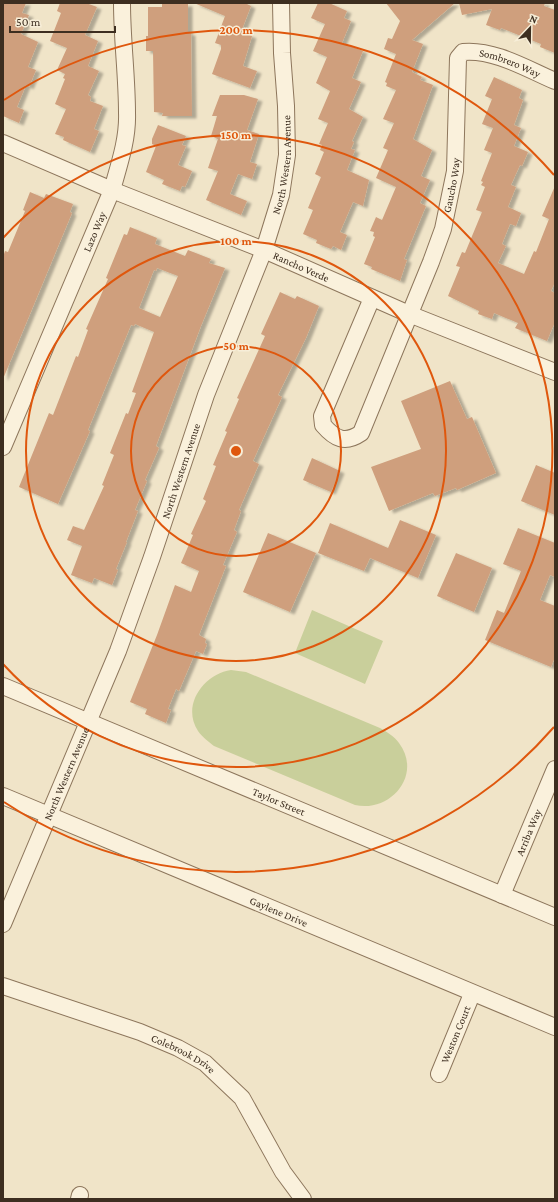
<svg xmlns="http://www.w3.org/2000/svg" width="558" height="1202" font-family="'Crimson Pro',serif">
	<defs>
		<filter id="shadow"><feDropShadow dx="4.5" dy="2.5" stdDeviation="1" flood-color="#0004"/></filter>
	</defs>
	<rect width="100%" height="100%" fill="#f0e4c8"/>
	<path fill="#c9cf9b" d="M 312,610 L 383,641 L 365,684 L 295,653 Z
		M 231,670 L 246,672 L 380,728 C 387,732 394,736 399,743 C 423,775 390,813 355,805 L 214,746 C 209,742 202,737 198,731 C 181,705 204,674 231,670 Z"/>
	<path fill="#cf9f7d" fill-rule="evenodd" filter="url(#shadow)" d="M 3,3 L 26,3 L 22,13 L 29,15 L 21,34 L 38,42 L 28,67 L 36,70 L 29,87 L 26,85 L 17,107 L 24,110 L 19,123 L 3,116 Z
		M 60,3 L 86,3 L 97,7 L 85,35 L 98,41 L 88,66 L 99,71 L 88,95 L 91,97 L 90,101 L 103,106 L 94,129 L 99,131 L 90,152 L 63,140 L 64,137 L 55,134 L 66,109 L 55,104 L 65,79 L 63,78 L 65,74 L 57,70 L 67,48 L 50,41 L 61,13 L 57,11 Z
		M 194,3 L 245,3 L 251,6 L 241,32 L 252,36 L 243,66 L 257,71 L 250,88 L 212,74 L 221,49 L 221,45 L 215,43 L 225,16 Z
		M 318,3 L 329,3 L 347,11 L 344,18 L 351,21 L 342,43 L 363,51 L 352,78 L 361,82 L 349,109 L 363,117 L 352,141 L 354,142 L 351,149 L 355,150 L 347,170 L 369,180 L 363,206 L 353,202 L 340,232 L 347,235 L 341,250 L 333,246 L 331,249 L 316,243 L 317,240 L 303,234 L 313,210 L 308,208 L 321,177 L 315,174 L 324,152 L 320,150 L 322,145 L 319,144 L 328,123 L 318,119 L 330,91 L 316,83 L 327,57 L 313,51 L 325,24 L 311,18 Z
		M 386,3 L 455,3 L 412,40 L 423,44 L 412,72 L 422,77 L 420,80 L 433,85 L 413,139 L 432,150 L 421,176 L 430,180 L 420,203 L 426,206 L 404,259 L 407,260 L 400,281 L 371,269 L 372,267 L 364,264 L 375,237 L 373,236 L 374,232 L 370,231 L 376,217 L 382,220 L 396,187 L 376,178 L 388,150 L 383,148 L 394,123 L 383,119 L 396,90 L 386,86 L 387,83 L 385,82 L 396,54 L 384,49 L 388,38 L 392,39 L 400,21 Z
		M 459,3 L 545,3 L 544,6 L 555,10 L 555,53 L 540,47 L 541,44 L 501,28 L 500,30 L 486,25 L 492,9 L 462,15 Z
		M 162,4 L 188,4 L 188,33 L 191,33 L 192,116 L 162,116 L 163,113 L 154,112 L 153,51 L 146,51 L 146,36 L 148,36 L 148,7 L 162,7 Z
		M 494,77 L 522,90 L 519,98 L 523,100 L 514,125 L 521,128 L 514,146 L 528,152 L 522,166 L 520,165 L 511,185 L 516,187 L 508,207 L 521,213 L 516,226 L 510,224 L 502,244 L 506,246 L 498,263 L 524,274 L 534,251 L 536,252 L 549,219 L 542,216 L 555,186 L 555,282 L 551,291 L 555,293 L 555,322 L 547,341 L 515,328 L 518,323 L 494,313 L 492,319 L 478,314 L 479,311 L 448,296 L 460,267 L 456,266 L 462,252 L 465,253 L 482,212 L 476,210 L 485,187 L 481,185 L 483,182 L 481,181 L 492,153 L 484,150 L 493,128 L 482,124 L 492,99 L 485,96 Z
		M 220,95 L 244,95 L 258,99 L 247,130 L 259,134 L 250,162 L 257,164 L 252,179 L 238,174 L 230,194 L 247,201 L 241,215 L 206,200 L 218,171 L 208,168 L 218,139 L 211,136 L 217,116 L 212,116 Z
		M 158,125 L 186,136 L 182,145 L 186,146 L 178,165 L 192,171 L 185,187 L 182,186 L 180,191 L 162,184 L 164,180 L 146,172 L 156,146 L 152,144 L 152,139 Z
		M 30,192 L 44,198 L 46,194 L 73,204 L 70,212 L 72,213 L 3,379 L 3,257 L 5,251 L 8,252 L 25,211 L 23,210 Z
		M 130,227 L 157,238 L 155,244 L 185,256 L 188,250 L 211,259 L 209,263 L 225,268 L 201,326 L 156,446 L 159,448 L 145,480 L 147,481 L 135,510 L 138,511 L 126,542 L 127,542 L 116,569 L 118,570 L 112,585 L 94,578 L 92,583 L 71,575 L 82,546 L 67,540 L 73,526 L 84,530 L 104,486 L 102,485 L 114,455 L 110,453 L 126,413 L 128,414 L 136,393 L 132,392 L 154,332 L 135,324 L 134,326 L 131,325 L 88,430 L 90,431 L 58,504 L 19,487 L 49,413 L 53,415 L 76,356 L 78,357 L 88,330 L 86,329 L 108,279 L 106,278 L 124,234 L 127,235 ZM 157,268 L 178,276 L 160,317 L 139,308 L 154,270 L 156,271 Z
		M 280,292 L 295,299 L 297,296 L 319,306 L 306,338 L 278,395 L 282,397 L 253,461 L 259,464 L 239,510 L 241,511 L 234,530 L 237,532 L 223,565 L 226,566 L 199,635 L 206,639 L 205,643 L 207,644 L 203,654 L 196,651 L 179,691 L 176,689 L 168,709 L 171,710 L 166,723 L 145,714 L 147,709 L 130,702 L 157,635 L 175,585 L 191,592 L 199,571 L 181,563 L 193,535 L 191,534 L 206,501 L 203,499 L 216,466 L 213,465 L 227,432 L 225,431 L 239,399 L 237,398 L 265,336 L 261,334 Z
		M 450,381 L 467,419 L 472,417 L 496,473 L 457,490 L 456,488 L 435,496 L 433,493 L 389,511 L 371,467 L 421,449 L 401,401 Z
		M 312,458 L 340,471 L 331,492 L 303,480 Z
		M 536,465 L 555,473 L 555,515 L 521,501 Z
		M 400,520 L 436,535 L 418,578 L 370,558 L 364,571 L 318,553 L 330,523 L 388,548 Z
		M 518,528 L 555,543 L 555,577 L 550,575 L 540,600 L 555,606 L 555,657 L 551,667 L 485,640 L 497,610 L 504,613 L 521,571 L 503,564 Z
		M 268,533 L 316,553 L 290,612 L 243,592 Z
		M 456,553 L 492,568 L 474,612 L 437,596 Z"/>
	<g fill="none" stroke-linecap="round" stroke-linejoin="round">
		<g stroke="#8d765c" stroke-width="18">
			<g id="minor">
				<path id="s1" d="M 3,143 L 112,190 L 264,250 L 409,314 L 555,372"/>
				<path id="s2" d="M 372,298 L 322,416 L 323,425 C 335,439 345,444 361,433 L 431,262 L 443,229 L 455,171 L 458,58 L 463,52 C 494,49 527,69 555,81"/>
				<path id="s3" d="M 3,447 L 112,190 C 119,165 128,139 127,113 C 127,76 122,40 122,3"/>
				<path id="s4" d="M 3,686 L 555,917"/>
				<path id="s5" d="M 3,796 L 555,1027"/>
				<path id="s6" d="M 502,895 L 555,769"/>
				<path id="s7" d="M 3,924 L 118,651 L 152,557 L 206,395 L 264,250 L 281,195 L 287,155 L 286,106 L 282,53 L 281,3"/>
				<path id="s8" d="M 3,986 L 140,1032 L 178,1048 L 205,1063 L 242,1098 L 283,1172 L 303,1199"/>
				<path id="s9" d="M 439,1074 L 472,994"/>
				<path d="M 79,1199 L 80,1195"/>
			</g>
		</g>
		<use href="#minor" stroke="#faf1dc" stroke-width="16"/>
	</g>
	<g fill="none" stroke="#df570d" stroke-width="2">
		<circle cx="236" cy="451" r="105"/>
		<circle cx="236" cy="451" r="210"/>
		<path d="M3 238A316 316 0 1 1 3 664"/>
		<path d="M554 727A421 421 0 0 1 4 802M4 100A421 421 0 0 1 554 175"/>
	</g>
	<g text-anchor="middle" stroke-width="3" stroke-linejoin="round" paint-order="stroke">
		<g font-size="11" fill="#3d2e20" stroke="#f7eed8">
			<text dy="4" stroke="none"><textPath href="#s2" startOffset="630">Sombrero Way</textPath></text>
			<text dy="4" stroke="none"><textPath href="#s7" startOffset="811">North Western Avenue</textPath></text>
			<text dy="4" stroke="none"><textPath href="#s2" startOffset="446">Gaucho Way</textPath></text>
			<text dy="4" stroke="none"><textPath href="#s3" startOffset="234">Lazo Way</textPath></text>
			<text dy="4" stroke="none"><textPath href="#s1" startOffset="323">Rancho Verde</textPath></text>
			<text dy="4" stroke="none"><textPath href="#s7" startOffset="487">North Western Avenue</textPath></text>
			<text dy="4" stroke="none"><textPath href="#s7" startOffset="163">North Western Avenue</textPath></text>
			<text dy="4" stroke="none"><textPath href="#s4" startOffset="299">Taylor Street</textPath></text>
			<text dy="4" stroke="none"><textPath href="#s6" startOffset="68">Arriba Way</textPath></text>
			<text dy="4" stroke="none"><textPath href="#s5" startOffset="299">Gaylene Drive</textPath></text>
			<text dy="4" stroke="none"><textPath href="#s9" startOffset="43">Weston Court</textPath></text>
			<text dy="4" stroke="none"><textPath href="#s8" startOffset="193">Colebrook Drive</textPath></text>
		</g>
	</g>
	<circle cx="236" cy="451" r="6" fill="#df570d" stroke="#f7eed8" stroke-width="2"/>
	<g font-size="12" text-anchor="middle" font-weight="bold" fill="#df570d" stroke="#f7eed8" stroke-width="3" stroke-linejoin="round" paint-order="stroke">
		<text x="236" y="34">200 m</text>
		<text x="236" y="139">150 m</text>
		<text x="236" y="245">100 m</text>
		<text x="236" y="350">50 m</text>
	</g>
	<rect width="558" height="1202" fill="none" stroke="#3d2e20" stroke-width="8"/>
	<g transform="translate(530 28) rotate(22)" stroke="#f7eed8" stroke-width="3" paint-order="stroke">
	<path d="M0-3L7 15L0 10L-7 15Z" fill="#3d2e20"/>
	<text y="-6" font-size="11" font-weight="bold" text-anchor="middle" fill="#3d2e20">N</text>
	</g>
	<path d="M10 26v6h105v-6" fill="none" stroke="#3d2e20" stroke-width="2"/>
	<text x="16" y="26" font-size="12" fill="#3d2e20" stroke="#f7eed8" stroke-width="3" paint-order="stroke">50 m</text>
</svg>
